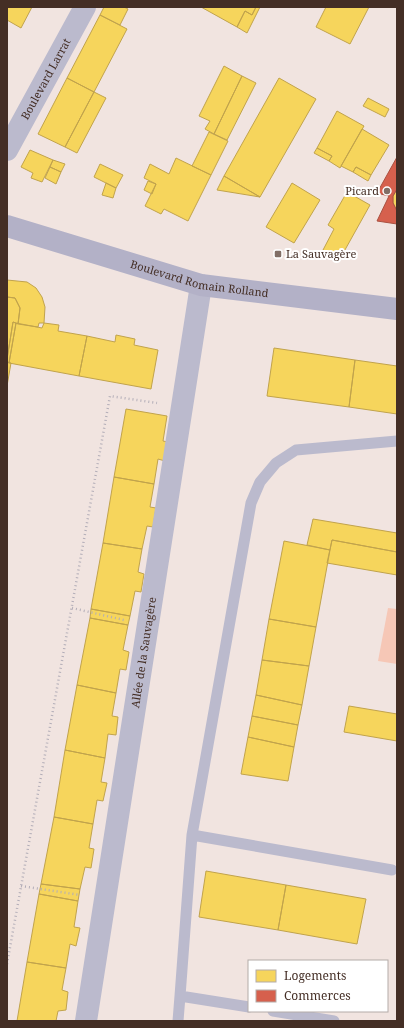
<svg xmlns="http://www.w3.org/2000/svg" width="404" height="1028" font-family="'Noto Serif',serif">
	<rect width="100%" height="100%" fill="#f1e4e0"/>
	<path fill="#f6c7b6" d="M 388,608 L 397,609 L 397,664 L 378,661 Z"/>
	<path fill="#f6d55c" stroke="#c1a34c" d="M 7,7 L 32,7 L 21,28 L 7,20 Z
		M 104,7 L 124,7 L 128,9 L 120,25 L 100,15 Z
		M 201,7 L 256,7 L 252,15 L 245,11 L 237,27 Z
		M 256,7 L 260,7 L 247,33 L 237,27 L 245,11 L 252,15 Z
		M 326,7 L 369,7 L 350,44 L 316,27 Z
		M 100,15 L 127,29 L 94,92 L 67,78 Z
		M 224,66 L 242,76 L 214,134 L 205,129 L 210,121 L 199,116 Z
		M 242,76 L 256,83 L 227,140 L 214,134 Z
		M 67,78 L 94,92 L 65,147 L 38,134 Z
		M 279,78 L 316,99 L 260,197 L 224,176 Z
		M 94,92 L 106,98 L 77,153 L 65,147 Z
		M 368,98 L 389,109 L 385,117 L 363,106 Z
		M 337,111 L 364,126 L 340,168 L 329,161 L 332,156 L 317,148 Z
		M 362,129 L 389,145 L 371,175 L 356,167 L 353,172 L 341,166 Z
		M 209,132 L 228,141 L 211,175 L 192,166 Z
		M 317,148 L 332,156 L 329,161 L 314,153 Z
		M 30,150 L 53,160 L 42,182 L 31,178 L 33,173 L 21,167 Z
		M 176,158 L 211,175 L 188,221 L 164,209 L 161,214 L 145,206 L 156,184 L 144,178 L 150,164 L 169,174 Z
		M 53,160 L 65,164 L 61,172 L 50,167 Z
		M 100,164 L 123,175 L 116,188 L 94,177 Z
		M 50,167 L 61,172 L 56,184 L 45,178 Z
		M 356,167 L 371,175 L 368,181 L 353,172 Z
		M 224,176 L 260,197 L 217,190 Z
		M 148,181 L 156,184 L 152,194 L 144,190 Z
		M 106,183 L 116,188 L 113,198 L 102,195 Z
		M 292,183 L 320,200 L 294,243 L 266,227 Z
		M 397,190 L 397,189 L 397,211 L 393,203 L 393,196 Z
		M 347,192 L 370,205 L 341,257 L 333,256 L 323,250 L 334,229 L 328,225 Z
		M 7,280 L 27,282 L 36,288 L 42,297 L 45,307 L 44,323 L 39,323 L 38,327 L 18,324 L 20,308 L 15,298 L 7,297 Z
		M 7,297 L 15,298 L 20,308 L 18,324 L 13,322 L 7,359 Z
		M 13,322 L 16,323 L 9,363 L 7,362 L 7,359 Z
		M 16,323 L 42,328 L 44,323 L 59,325 L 58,331 L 87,336 L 79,376 L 9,363 Z
		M 116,335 L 135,339 L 134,345 L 158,350 L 151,389 L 79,376 L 87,336 L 115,342 Z
		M 274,348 L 355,360 L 349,407 L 267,396 Z
		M 355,360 L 397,366 L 397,414 L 349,407 Z
		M 7,362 L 11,363 L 7,386 Z
		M 126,409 L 167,416 L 163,441 L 168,442 L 165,461 L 158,459 L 154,484 L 114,477 Z
		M 114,477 L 154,484 L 150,507 L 156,508 L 153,527 L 147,526 L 142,549 L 103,543 Z
		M 313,519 L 397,533 L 397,552 L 332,540 L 330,550 L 307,545 Z
		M 332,540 L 397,552 L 397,575 L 327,563 Z
		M 284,541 L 330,550 L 316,627 L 269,619 Z
		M 103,543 L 142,549 L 138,572 L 144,574 L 141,592 L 135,591 L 130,616 L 91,609 Z
		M 91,609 L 130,616 L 128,625 L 90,618 Z
		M 90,618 L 128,625 L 123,650 L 129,652 L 126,670 L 120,669 L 116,693 L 77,685 Z
		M 269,619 L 316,627 L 309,666 L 262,660 Z
		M 262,660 L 309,666 L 302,705 L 256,695 Z
		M 77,685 L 116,693 L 112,716 L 118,717 L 116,735 L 108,734 L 105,758 L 65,750 Z
		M 256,695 L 302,705 L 298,725 L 252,716 Z
		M 349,706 L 397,714 L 397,741 L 344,732 Z
		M 252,716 L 298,725 L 294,747 L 248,737 Z
		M 248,737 L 294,747 L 288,781 L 241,774 Z
		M 65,750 L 105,758 L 101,782 L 107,783 L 103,801 L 97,800 L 93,824 L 54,817 Z
		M 54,817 L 93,824 L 89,848 L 94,849 L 91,868 L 85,867 L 80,889 L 41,884 Z
		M 206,871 L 286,885 L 278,930 L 199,917 Z
		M 41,884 L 80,889 L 78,901 L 39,894 Z
		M 286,885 L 366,899 L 357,944 L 278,930 Z
		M 39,894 L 78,901 L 74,927 L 80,928 L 76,946 L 70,944 L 66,968 L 27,962 Z
		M 27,962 L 66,968 L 62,990 L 68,992 L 66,1010 L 58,1011 L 56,1021 L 17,1021 Z"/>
	<path fill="#d6604d" stroke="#aa5141" d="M 397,157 L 397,189 L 393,196 L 393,203 L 397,211 L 397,224 L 377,221 L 389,196 L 377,193 Z"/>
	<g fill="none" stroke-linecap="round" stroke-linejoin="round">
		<path stroke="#b3aeb8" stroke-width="2.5" stroke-dasharray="1 3" stroke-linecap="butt" d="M 72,608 L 124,620
			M 21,886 L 80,895
			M 7,964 L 110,396 L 157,403"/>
		<path stroke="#bbbacd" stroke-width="11" d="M 192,835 L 251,503 L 260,482 L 276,463 L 296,450 L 397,441
			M 180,996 L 192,835 L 392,870
			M 273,1011 L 334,1021
			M 178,1021 L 180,996 L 249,1007"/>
		<g stroke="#bbbacd" stroke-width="22">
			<path id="s1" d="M 7,150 L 85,7"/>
			<path id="s2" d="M 86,1021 L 201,285"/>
		</g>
		<path stroke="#b3b1c7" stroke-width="22" id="s3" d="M 7,226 L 201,285 L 397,309"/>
	</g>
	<g fill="#816e66" stroke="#fff" stroke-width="1.5">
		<circle cx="387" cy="191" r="4"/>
		<rect x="274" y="250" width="8" height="8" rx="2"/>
	</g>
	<g text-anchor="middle" stroke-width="4" stroke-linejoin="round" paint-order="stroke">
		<g font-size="11" fill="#442e25" stroke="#fff">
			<text dy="4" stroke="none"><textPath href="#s1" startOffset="81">Boulevard Larrat</textPath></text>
			<text dy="4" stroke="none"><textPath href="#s3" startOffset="200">Boulevard Romain Rolland</textPath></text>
			<text dy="4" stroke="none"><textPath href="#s2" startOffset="373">Allée de la Sauvagère</textPath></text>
		</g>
		<g font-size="11" fill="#442e25" stroke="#fff" text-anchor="end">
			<text x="379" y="195">Picard</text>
			<text x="286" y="258" text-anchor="start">La Sauvagère</text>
		</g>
	</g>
	<rect width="404" height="1028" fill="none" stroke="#442e25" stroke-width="16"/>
	<rect x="248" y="960" width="140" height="52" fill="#ffffff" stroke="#b4aba8"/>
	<rect x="256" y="970" width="20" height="12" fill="#f6d55c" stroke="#b4aba8"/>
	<text x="284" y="980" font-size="12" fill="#442e25">Logements</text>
	<rect x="256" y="990" width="20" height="12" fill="#d6604d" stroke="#b4aba8"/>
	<text x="284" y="1000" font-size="12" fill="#442e25">Commerces</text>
</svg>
